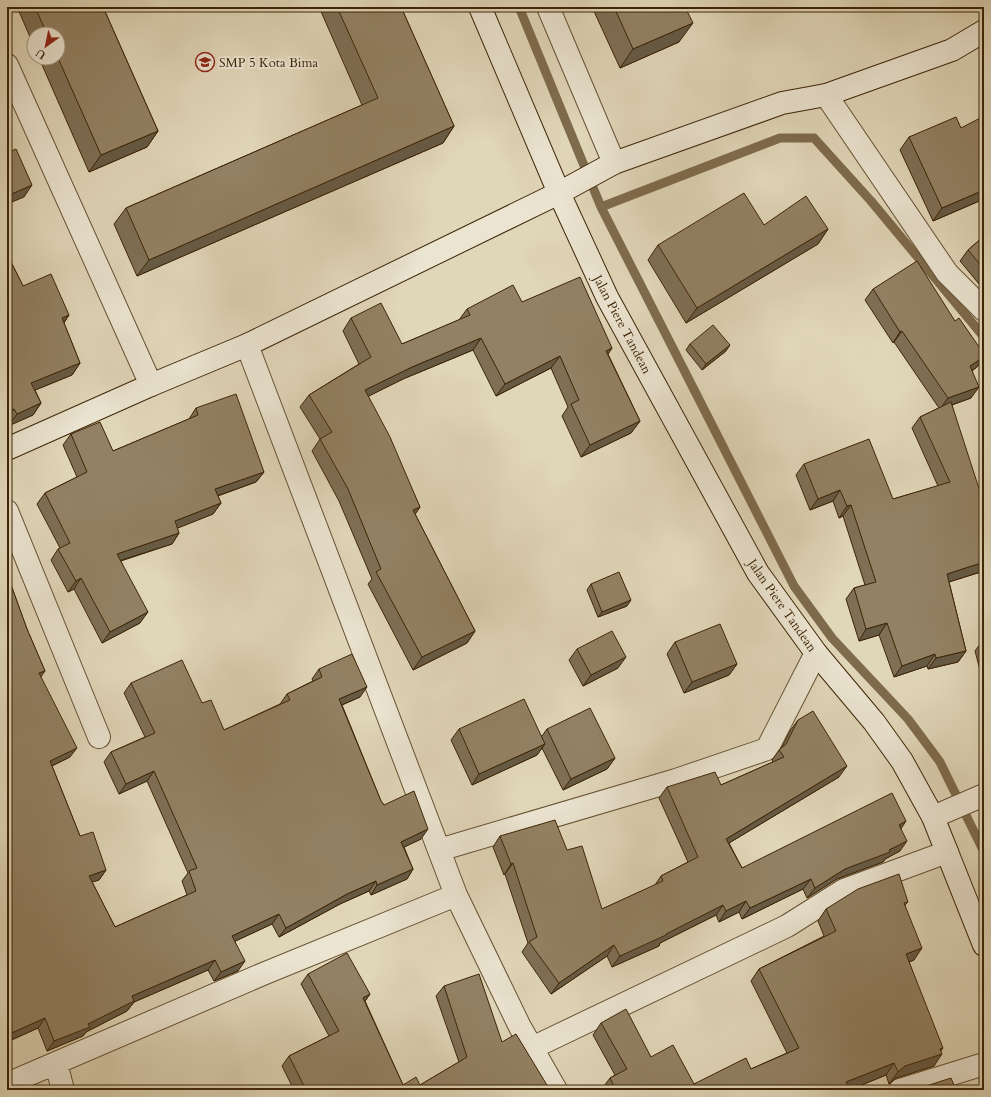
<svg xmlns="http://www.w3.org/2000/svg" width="991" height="1097" font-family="Cardo,serif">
	<rect width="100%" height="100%" fill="#e0d6b8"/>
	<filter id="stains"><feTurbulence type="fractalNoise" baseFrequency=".005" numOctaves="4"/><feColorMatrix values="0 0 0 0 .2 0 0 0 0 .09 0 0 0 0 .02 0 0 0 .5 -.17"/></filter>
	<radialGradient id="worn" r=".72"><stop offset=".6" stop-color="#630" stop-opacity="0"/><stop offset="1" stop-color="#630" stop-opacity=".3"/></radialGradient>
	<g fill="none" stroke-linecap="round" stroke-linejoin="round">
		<path stroke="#7e6b4c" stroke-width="9" d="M 519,7 L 601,207 L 794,586 L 832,638 L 908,719 L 940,762 L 984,852
			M 601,207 L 780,138 L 814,138 L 871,201 L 984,337"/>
		<g stroke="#665132" stroke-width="24">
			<path id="street" d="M 548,7 L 614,163
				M 7,65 L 151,385
				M 826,95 L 947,273 L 984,310
				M 247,345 L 456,895 L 520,1027 L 556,1090
				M 7,511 L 99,737
				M 933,817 L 984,795
				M 439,850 L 676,780 L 767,749 L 816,653
				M 532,1048 L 787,926 L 844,890 L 947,852
				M 56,1063 L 63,1090
				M 7,1084 L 263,974 L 456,895
				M 900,1090 L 984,1064"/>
		</g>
		<g stroke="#3d2506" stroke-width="24">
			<path id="secondary" d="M 480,7 L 559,193 L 607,297 L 758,573 L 816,653 L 874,722 L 902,761 L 933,817 L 984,945
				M 7,449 L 151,385 L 247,345 L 559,193 L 614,163 L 782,103 L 826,95 L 952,50 L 984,31"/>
		</g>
		<use href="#street" stroke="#ebe4d1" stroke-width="22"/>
		<use href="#secondary" stroke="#ebe4d1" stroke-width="22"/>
	</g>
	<path fill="#7e6f55" stroke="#3d2506" d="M 17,7 L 103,7 L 158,131 L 147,147 L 89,172 L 39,58 L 58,58 L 58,34 L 34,34 L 34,46 Z
		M 319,7 L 401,7 L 454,126 L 443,143 L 137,276 L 114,224 L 126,208 L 362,105 Z
		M 592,7 L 685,7 L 679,42 L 620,68 Z
		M 961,128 L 984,199 L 933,221 L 900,150 L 909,137 Z
		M 764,225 L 828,229 L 818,244 L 686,323 L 648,260 L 658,245 Z
		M 984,236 L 984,290 L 960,261 L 968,250 Z
		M 7,254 L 23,286 L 69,315 L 64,323 L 80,363 L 72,375 L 35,390 L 41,403 L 33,415 L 8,426 L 7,423 Z
		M 873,289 L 955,321 L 984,354 L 984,358 L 977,367 L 972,371 L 971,398 L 952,405 L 984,571 L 949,582 L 966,651 L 958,662 L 928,669 L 927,666 L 894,677 L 879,635 L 859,641 L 846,599 L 854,588 L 865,585 L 843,516 L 839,518 L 833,501 L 810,510 L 796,475 L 804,464 L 893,499 L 938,486 L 912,428 L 920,417 L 939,408 L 894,342 L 893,343 L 865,300 Z
		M 522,302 L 612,348 L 608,354 L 640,421 L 631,433 L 581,457 L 562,416 L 568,407 L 551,368 L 496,396 L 473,350 L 403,379 L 368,396 L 420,507 L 415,514 L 475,631 L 467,643 L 413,670 L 368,584 L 372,579 L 339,501 L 312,451 L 320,439 L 300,407 L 309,395 L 359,364 L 343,331 L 351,318 L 402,344 L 459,320 L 467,309 Z
		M 690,344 L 726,351 L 702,370 L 686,350 Z
		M 196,408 L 264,472 L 256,482 L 218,496 L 221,503 L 213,514 L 177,528 L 179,533 L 172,544 L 121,561 L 140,623 L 102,643 L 74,589 L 68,592 L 51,560 L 58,549 L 60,548 L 37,504 L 45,493 L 77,477 L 63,445 L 71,434 L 113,451 L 189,419 Z
		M 7,574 L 27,629 L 45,671 L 40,676 L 70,757 L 52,766 L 80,836 L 106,870 L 99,880 L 92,882 L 115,927 L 187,895 L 182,881 L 188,873 L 147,781 L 119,794 L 104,762 L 111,752 L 145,737 L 124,693 L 131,683 L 202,703 L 224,730 L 280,704 L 287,694 L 313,681 L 312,679 L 319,669 L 360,697 L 342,705 L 381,801 L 384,805 L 421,839 L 404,847 L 413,869 L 407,879 L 371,895 L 369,891 L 340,904 L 279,937 L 272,924 L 235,941 L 238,971 L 214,981 L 208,970 L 134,1002 L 127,1011 L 86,1032 L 83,1036 L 47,1051 L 38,1028 L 7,1042 Z
		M 591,584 L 627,606 L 598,617 L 587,590 Z
		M 983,640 L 984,640 L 984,685 L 975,651 Z
		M 675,642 L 737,664 L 729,675 L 684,693 L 667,654 Z
		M 577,649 L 618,668 L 583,686 L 569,660 Z
		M 798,720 L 839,777 L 729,843 L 742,868 L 901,829 L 900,851 L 885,859 L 883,862 L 837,879 L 807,898 L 803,889 L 742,919 L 739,912 L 719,922 L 716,915 L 660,943 L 659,946 L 612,967 L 607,956 L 551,994 L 522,952 L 528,943 L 505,874 L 504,875 L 493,847 L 500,836 L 567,850 L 602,909 L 655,885 L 661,876 L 688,862 L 659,798 L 667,787 L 721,785 L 773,762 L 772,760 L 779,750 L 782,747 L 790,731 Z
		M 459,729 L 542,736 L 547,729 L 615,758 L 607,769 L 563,790 L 542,748 L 537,755 L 472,785 L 451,740 Z
		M 908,902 L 905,905 L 914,960 L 909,962 L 941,1051 L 934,1066 L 896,1078 L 889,1084 L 886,1075 L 850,1090 L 601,1090 L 610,1078 L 615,1075 L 593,1035 L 601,1023 L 651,1057 L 694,1084 L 751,1069 L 787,1053 L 751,981 L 759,969 L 824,936 L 818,921 L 826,909 Z
		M 308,974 L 370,994 L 365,1001 L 403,1085 L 420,1085 L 459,1062 L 436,996 L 444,986 L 502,1042 L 550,1090 L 294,1090 L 282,1066 L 289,1056 L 329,1036 L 301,984 Z"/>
	<path fill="#665a45" stroke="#3d2506" d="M 693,23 L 679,42 L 620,68 L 633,49 Z
		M 454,126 L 443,143 L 137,276 L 149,260 Z
		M 158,131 L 147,147 L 89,172 L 101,155 Z
		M 32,185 L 24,197 L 7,204 L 7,196 Z
		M 984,190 L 984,199 L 933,221 L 942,208 Z
		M 828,229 L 818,244 L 686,323 L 697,308 Z
		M 69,315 L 61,326 L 62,318 Z
		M 902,331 L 894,342 L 893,343 L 900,332 Z
		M 481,338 L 473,350 L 403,379 L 357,402 L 365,390 L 412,367 Z
		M 730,345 L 726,351 L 702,370 L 706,364 Z
		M 612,348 L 604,360 L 606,351 Z
		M 560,356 L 551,368 L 496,396 L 505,384 Z
		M 984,357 L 977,367 L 962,377 L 970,366 Z
		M 80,363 L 72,375 L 23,395 L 31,383 Z
		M 979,387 L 971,398 L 940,409 L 948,398 Z
		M 41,403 L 33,415 L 8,426 L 17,414 Z
		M 14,409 L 7,419 L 7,412 Z
		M 640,421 L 631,433 L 581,457 L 590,445 Z
		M 264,472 L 256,482 L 208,499 L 215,489 Z
		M 840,490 L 833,501 L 810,510 L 818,499 Z
		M 221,503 L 213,514 L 168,532 L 175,521 Z
		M 851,505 L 843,516 L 839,518 L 847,506 Z
		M 420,507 L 412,519 L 413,510 Z
		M 179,533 L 172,544 L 109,564 L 117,554 Z
		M 984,562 L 984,571 L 939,585 L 947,574 Z
		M 81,578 L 74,589 L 68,592 L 76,581 Z
		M 631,600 L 627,606 L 598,617 L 602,612 Z
		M 148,612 L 140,623 L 102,643 L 110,632 Z
		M 887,623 L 879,635 L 859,641 L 866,629 Z
		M 475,631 L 467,643 L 413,670 L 422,657 Z
		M 966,651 L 958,662 L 928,669 L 936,658 Z
		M 935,654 L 927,666 L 894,677 L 902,666 Z
		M 626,657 L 618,668 L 583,686 L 591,675 Z
		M 737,664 L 729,675 L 684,693 L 692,682 Z
		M 45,671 L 38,681 L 39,673 Z
		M 367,687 L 360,697 L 332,709 L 339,699 Z
		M 545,744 L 537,755 L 472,785 L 479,774 Z
		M 77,748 L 70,757 L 43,770 L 50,761 Z
		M 615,758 L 607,769 L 563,790 L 571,779 Z
		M 847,766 L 839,777 L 719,849 L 726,839 Z
		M 154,771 L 147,781 L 119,794 L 126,784 Z
		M 906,821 L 899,832 L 899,825 Z
		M 428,829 L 421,839 L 394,852 L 401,842 Z
		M 907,841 L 900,851 L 885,859 L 883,862 L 837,879 L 807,898 L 815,888 L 845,869 L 889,850 Z
		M 513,863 L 505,874 L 504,875 L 511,864 Z
		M 413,869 L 407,879 L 371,895 L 377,885 Z
		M 106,870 L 99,880 L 82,885 L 89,876 Z
		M 811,879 L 803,889 L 742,919 L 750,908 Z
		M 376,881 L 369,891 L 340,904 L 279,937 L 286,928 L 347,894 Z
		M 746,901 L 739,912 L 719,922 L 726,911 Z
		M 723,905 L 716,915 L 660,943 L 659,946 L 612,967 L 620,956 Z
		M 279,914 L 272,924 L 225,946 L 232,936 Z
		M 614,945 L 607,956 L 551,994 L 559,983 Z
		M 922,948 L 914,960 L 898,966 L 906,954 Z
		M 215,960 L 208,970 L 134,1002 L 127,1011 L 86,1032 L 83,1036 L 47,1051 L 54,1041 L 88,1024 L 132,996 Z
		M 245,961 L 238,971 L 214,981 L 221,972 Z
		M 370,994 L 363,1004 L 363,998 Z
		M 45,1018 L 38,1028 L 7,1042 L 7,1035 Z
		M 943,1048 L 937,1056 L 942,1054 L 934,1066 L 896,1078 L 889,1084 L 898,1072 L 905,1066 Z
		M 894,1063 L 886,1075 L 849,1090 L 846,1082 Z"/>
	<path fill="#928163" stroke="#3d2506" d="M 35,7 L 103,7 L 158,131 L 101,155 L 58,58 L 58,34 L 47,34 Z
		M 337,7 L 401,7 L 454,126 L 149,260 L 126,208 L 378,98 Z
		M 614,7 L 685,7 L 693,23 L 633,49 Z
		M 984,116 L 984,190 L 942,208 L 909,137 L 956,117 L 961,128 Z
		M 16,149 L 32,185 L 7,196 L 7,153 Z
		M 744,193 L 764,225 L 806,196 L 828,229 L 697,308 L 658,245 Z
		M 984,236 L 984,269 L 968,250 Z
		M 7,254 L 23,286 L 51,274 L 69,315 L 62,318 L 80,363 L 31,383 L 41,403 L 17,414 L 14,409 L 7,412 Z
		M 917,261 L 955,321 L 959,318 L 984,354 L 984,357 L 970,366 L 979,387 L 948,398 L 902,331 L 900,332 L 873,289 Z
		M 580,277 L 612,348 L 606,351 L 640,421 L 590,445 L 571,404 L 579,400 L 560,356 L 505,384 L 481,338 L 412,367 L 365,390 L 390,437 L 420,507 L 413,510 L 475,631 L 422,657 L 376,572 L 381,569 L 348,489 L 320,439 L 332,432 L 309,395 L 371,357 L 351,318 L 381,303 L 402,344 L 470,315 L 467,309 L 513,285 L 522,302 Z
		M 713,325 L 730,345 L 706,364 L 690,344 Z
		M 236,394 L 264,472 L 215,489 L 221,503 L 175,521 L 179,533 L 117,554 L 148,612 L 110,632 L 81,578 L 76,581 L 58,549 L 70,543 L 45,493 L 87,472 L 71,434 L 100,422 L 113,451 L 198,415 L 196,408 Z
		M 951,402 L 984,504 L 984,562 L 947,574 L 966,651 L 936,658 L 935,654 L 902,666 L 887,623 L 866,629 L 854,588 L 876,582 L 851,505 L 847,506 L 840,490 L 818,499 L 804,464 L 869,439 L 893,499 L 950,482 L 920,417 Z
		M 619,572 L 631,600 L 602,612 L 591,584 Z
		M 7,574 L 27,629 L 45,671 L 39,673 L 77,748 L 50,761 L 80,836 L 93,832 L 106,870 L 89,876 L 115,927 L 196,891 L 189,871 L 197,868 L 154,771 L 126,784 L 111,752 L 155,733 L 131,683 L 182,660 L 202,703 L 211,700 L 224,730 L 290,700 L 287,694 L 322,677 L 319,669 L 352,654 L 367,687 L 339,699 L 381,801 L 384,805 L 414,791 L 428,829 L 401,842 L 413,869 L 377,885 L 376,881 L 347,894 L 286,928 L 279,914 L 232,936 L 245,961 L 221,972 L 215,960 L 132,996 L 134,1001 L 88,1024 L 90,1027 L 54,1041 L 45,1018 L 7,1035 Z
		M 720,624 L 737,664 L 692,682 L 675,642 Z
		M 612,631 L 626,657 L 591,675 L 577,649 Z
		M 524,699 L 545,744 L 479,774 L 459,729 Z
		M 590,708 L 615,758 L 571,779 L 547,729 Z
		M 813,711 L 847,766 L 726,839 L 742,868 L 892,793 L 906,821 L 899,825 L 907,841 L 889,850 L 890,852 L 845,869 L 815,888 L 811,879 L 750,908 L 746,901 L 726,911 L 723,905 L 666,934 L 666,935 L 620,956 L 614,945 L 559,983 L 529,942 L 537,937 L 513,863 L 511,864 L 500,836 L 555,820 L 567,850 L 582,846 L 602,909 L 663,881 L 661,876 L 698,857 L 667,787 L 715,772 L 721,785 L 784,757 L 779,750 L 786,744 L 798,720 Z
		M 899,874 L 908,902 L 904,903 L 922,948 L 906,954 L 943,1048 L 940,1049 L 942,1054 L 905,1066 L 898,1072 L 894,1063 L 846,1082 L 850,1090 L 616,1090 L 610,1078 L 627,1069 L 601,1023 L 626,1009 L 651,1057 L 673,1045 L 694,1084 L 746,1058 L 751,1069 L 799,1048 L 759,969 L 836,931 L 826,909 L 858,889 Z
		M 347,953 L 370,994 L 363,998 L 403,1085 L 416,1077 L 420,1085 L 467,1057 L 444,986 L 479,974 L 502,1042 L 516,1034 L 550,1090 L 299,1090 L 305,1088 L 289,1056 L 339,1031 L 308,974 Z
		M 951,1078 L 956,1090 L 914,1090 Z"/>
	<defs>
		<g id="school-ring" transform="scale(1)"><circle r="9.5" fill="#ebe4d1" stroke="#8f2418" stroke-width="1.5"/><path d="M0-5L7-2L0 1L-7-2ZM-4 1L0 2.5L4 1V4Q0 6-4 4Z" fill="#8f2418"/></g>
	</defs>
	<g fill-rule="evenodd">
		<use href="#school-ring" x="205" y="62"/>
	</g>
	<g text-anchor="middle" stroke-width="4" stroke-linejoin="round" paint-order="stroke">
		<g font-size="13" fill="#3d2506" stroke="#ebe4d1" text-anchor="start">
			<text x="219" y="67">SMP 5 Kota Bima</text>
		</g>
		<g font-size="13" fill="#3d2506" stroke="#ebe4d1">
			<text transform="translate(623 324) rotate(62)" y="5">Jalan Piere Tandean</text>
			<text transform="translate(783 605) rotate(55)" y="5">Jalan Piere Tandean</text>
		</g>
	</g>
	<rect width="991" height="1097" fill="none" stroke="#e0d6b8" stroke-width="24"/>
	<rect x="8" y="8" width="975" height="1081" fill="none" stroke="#3d2506" stroke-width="2"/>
	<rect x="12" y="12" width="967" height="1073" fill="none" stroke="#3d2506"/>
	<g transform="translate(46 46) rotate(213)"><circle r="19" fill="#ebe4d1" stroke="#a59880"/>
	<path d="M0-3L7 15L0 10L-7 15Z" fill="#8f2418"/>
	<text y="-6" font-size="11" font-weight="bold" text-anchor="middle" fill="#3d2506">U</text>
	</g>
	<rect width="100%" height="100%" filter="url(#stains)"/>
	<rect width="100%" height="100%" fill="url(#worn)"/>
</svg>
